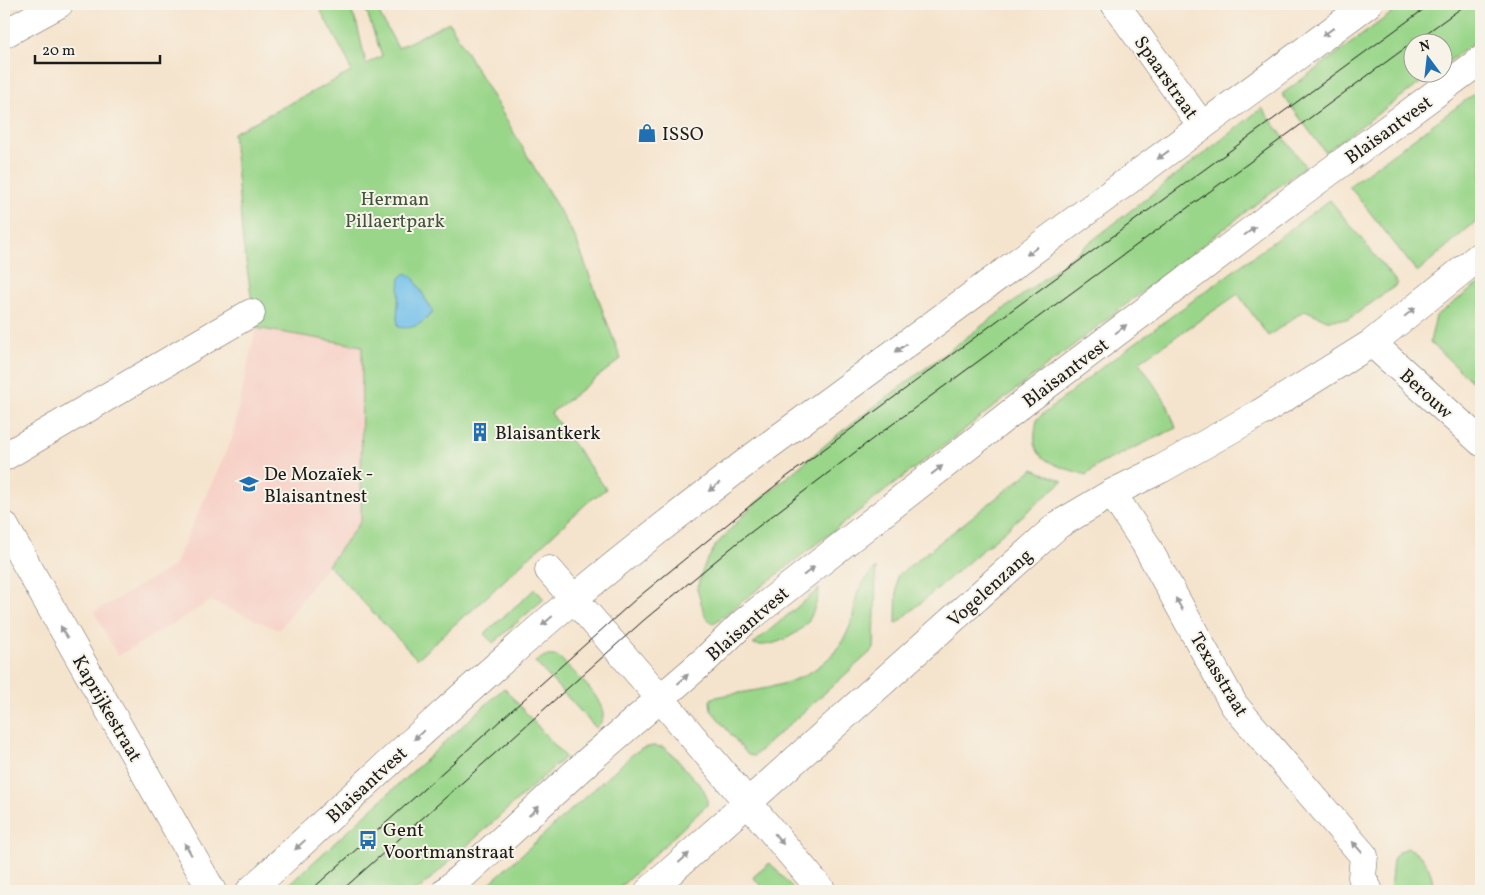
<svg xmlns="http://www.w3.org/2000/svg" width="1485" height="895" font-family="Vollkorn,serif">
	<rect width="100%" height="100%" fill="#f7f3e8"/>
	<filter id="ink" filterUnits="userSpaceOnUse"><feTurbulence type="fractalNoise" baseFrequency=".02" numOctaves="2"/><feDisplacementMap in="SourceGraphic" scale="10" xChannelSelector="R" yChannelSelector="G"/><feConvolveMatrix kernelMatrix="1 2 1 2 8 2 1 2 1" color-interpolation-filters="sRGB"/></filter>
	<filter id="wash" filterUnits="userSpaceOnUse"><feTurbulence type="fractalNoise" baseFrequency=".0096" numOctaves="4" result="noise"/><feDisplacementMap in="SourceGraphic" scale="20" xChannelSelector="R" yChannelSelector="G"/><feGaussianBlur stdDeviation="1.12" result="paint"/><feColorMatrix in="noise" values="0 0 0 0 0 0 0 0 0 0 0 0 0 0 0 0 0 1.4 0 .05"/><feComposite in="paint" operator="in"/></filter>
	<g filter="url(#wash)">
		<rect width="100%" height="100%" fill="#f5e4cd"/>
		<path fill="#f7d1c7" d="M 256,328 L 362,345 L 361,521 L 279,630 L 211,601 L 118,656 L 94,612 L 174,566 L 232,439 Z"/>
		<path fill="#9ad68a" stroke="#5b7953" d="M 317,4 L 348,4 L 357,24 L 366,64 L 382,56 L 364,4 L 374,4 L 398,48 L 449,22 L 575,237 L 621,359 L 551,413 L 606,489 L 588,502 L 467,615 L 466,614 L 417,659 L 328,565 L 361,521 L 362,346 L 256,328 L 243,242 L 233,133 L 351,72 L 348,61 Z
			M 1404,4 L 1481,4 L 1481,37 L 1443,66 L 1442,42 L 1412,42 L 1412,72 L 1434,73 L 1325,152 L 1282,94 Z
			M 1481,89 L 1481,217 L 1417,272 L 1349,186 Z
			M 1262,108 L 1305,166 L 713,624 L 705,616 L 697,589 L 703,568 L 716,545 L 751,507 L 841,432 L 1020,297 Z
			M 1330,200 L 1398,284 L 1349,319 L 1327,320 L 1305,310 L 1268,336 L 1238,294 L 1139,362 L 1167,404 L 1176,428 L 1100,464 L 1086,475 C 1070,469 1037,464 1035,443 C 1034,435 1036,426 1037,419 L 1101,368 Z
			M 1481,282 L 1481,390 L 1430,342 L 1436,316 Z
			M 1033,469 L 1063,481 L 896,624 L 897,576 Z
			M 876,568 L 874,649 L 754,756 L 748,755 L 711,710 L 710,701 L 712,698 C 727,694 742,693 757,690 C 799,682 833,667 850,626 C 855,615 854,600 859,589 C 863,581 870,575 876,568 Z
			M 535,589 L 544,599 L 493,643 L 484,634 Z
			M 819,589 C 819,597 812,617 807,623 C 796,636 770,649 753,644 Z
			M 545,656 L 558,656 C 570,669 603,696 603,715 C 603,721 600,724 596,728 L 535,662 Z
			M 504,688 L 565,757 L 417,891 L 282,891 Z
			M 652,746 L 663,747 L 673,755 L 704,790 L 707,798 L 707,805 L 616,891 L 481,891 L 633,754 L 641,749 Z
			M 1408,848 C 1425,854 1434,874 1433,891 L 1390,891 L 1393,859 L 1399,851 Z
			M 770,863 L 795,891 L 766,891 L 753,877 Z"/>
		<path fill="#70bfeb" stroke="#466e84" d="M 406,273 L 413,277 L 433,312 C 423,323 414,330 398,327 L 397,317 L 400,278 Z"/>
	</g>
	<g filter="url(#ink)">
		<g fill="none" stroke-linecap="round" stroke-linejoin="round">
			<g stroke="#68625a" stroke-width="29">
				<path id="minor" d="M 1115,4 L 1202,126
					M 1372,343 L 1481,442
					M 4,457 L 251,313
					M 1112,493 L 1145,543 L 1234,705 L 1364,856 L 1362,877 L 1369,891
					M 4,525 L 212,891
					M 661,699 L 822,891
					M 649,891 L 1058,525 L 1112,493 L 1161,469 L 1260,413 L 1372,343 L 1481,255"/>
			</g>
			<g stroke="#68625a" stroke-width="29">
				<path id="secondary" d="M 549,570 L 661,699
					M 250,891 C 356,793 462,694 572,600 C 631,550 692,504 753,457 L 1368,4
					M 446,891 L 588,761 L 706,659 L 744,622 L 1026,401 L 1302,192 L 1481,60"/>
			</g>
			<g stroke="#68625a" stroke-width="29">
				<path id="primary" d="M 4,34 L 59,4"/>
			</g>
			<use href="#minor" stroke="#fff" stroke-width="28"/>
			<use href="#secondary" stroke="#fff" stroke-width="28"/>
			<use href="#primary" stroke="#fff" stroke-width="28"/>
			<path stroke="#1c1c1c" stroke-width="1" d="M 1414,42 L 1467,4
				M 310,891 L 636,599 L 741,513 L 785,478 L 1001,318 L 1431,4
				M 341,891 L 644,620 L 742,539 L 871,440 L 1412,43"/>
		</g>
		<defs><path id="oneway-solid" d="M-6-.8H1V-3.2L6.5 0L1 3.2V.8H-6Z" transform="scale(1.25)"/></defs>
		<g fill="#999">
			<use href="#oneway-solid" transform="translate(1328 32) rotate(144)"/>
			<use href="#oneway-solid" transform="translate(1163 155) rotate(144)"/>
			<use href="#oneway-solid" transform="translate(1250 231) rotate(-37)"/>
			<use href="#oneway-solid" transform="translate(1032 251) rotate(144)"/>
			<use href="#oneway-solid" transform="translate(1410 312) rotate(-39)"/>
			<use href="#oneway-solid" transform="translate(1121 329) rotate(-37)"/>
			<use href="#oneway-solid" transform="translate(901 348) rotate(144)"/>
			<use href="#oneway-solid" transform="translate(937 470) rotate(-38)"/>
			<use href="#oneway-solid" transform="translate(714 487) rotate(142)"/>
			<use href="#oneway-solid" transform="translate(809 571) rotate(-38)"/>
			<use href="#oneway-solid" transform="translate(1179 604) rotate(-119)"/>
			<use href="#oneway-solid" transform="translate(547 621) rotate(139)"/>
			<use href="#oneway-solid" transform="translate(64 632) rotate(-120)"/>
			<use href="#oneway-solid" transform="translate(683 679) rotate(-42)"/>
			<use href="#oneway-solid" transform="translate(419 735) rotate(137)"/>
			<use href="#oneway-solid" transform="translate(534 811) rotate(-42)"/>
			<use href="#oneway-solid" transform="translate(779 839) rotate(50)"/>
			<use href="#oneway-solid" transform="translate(300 845) rotate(137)"/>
			<use href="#oneway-solid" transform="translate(1357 847) rotate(-131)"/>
			<use href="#oneway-solid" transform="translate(188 849) rotate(-120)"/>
			<use href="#oneway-solid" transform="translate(684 858) rotate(-42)"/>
		</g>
	</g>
	<defs>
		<g id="shop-bare" transform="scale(1.5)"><path d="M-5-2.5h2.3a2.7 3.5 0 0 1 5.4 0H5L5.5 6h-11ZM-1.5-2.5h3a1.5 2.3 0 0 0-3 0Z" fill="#1f6fb2" stroke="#f7f3e8" stroke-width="2.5" paint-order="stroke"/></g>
		<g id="building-bare" transform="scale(1.5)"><path d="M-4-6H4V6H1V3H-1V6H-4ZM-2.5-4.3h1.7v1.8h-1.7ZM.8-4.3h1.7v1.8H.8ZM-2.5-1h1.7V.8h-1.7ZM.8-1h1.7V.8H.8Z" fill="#1f6fb2" stroke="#f7f3e8" stroke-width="2.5" paint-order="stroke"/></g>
		<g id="school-bare" transform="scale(1.5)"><path d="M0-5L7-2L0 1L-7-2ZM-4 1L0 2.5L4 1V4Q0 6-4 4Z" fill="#1f6fb2" stroke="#f7f3e8" stroke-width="2.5" paint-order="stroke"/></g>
		<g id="bus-bare" transform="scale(1.5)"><path d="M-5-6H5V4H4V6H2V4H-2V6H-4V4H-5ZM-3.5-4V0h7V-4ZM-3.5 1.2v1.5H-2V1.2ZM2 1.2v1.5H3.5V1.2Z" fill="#1f6fb2" stroke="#f7f3e8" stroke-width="2.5" paint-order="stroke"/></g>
	</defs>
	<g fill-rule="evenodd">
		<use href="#shop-bare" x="647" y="133"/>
		<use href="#building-bare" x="480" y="432"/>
		<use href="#school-bare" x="249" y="484"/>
		<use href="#bus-bare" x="368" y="840"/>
	</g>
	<g text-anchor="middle" stroke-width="4" stroke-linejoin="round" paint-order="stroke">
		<g font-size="19" fill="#1c1c1c" stroke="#f7f3e8">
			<text transform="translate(1167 77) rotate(55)" y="7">Spaarstraat</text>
			<text transform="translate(1388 129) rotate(-36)" y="7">Blaisantvest</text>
			<text transform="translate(1065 372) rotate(-37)" y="7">Blaisantvest</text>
			<text transform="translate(1427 393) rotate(42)" y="7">Berouw</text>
			<text transform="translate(989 587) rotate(-42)" y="7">Vogelenzang</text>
			<text transform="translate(747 623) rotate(-41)" y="7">Blaisantvest</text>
			<text transform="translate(1220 674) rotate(59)" y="7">Texasstraat</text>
			<text transform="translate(108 708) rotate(60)" y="7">Kaprijkestraat</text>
			<text transform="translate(366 784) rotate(-43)" y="7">Blaisantvest</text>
		</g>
		<g font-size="19" fill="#1c1c1c" stroke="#f7f3e8" text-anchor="start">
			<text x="662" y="140">ISSO</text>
			<text x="495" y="439">Blaisantkerk</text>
			<text x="264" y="480">De Mozaïek -<tspan x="264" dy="22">Blaisantnest</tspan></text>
			<text x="383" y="836">Gent<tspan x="383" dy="22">Voortmanstraat</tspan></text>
		</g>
		<g font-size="19" fill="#42543d" stroke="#f7f3e8">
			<text x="395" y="205">Herman<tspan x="395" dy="22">Pillaertpark</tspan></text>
		</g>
	</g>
	<rect width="1485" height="895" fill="none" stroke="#f7f3e8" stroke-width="20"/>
	<g transform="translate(1428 58) rotate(345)"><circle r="24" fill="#f7f3e8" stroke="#9f9d96"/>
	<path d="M0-4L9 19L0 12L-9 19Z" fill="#1f6fb2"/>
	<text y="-8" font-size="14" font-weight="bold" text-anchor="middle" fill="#1c1c1c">N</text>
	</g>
	<path d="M35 55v8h125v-8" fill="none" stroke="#1c1c1c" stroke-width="2.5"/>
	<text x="42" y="55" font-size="15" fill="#1c1c1c" stroke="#f7f3e8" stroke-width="4" paint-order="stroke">20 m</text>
</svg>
